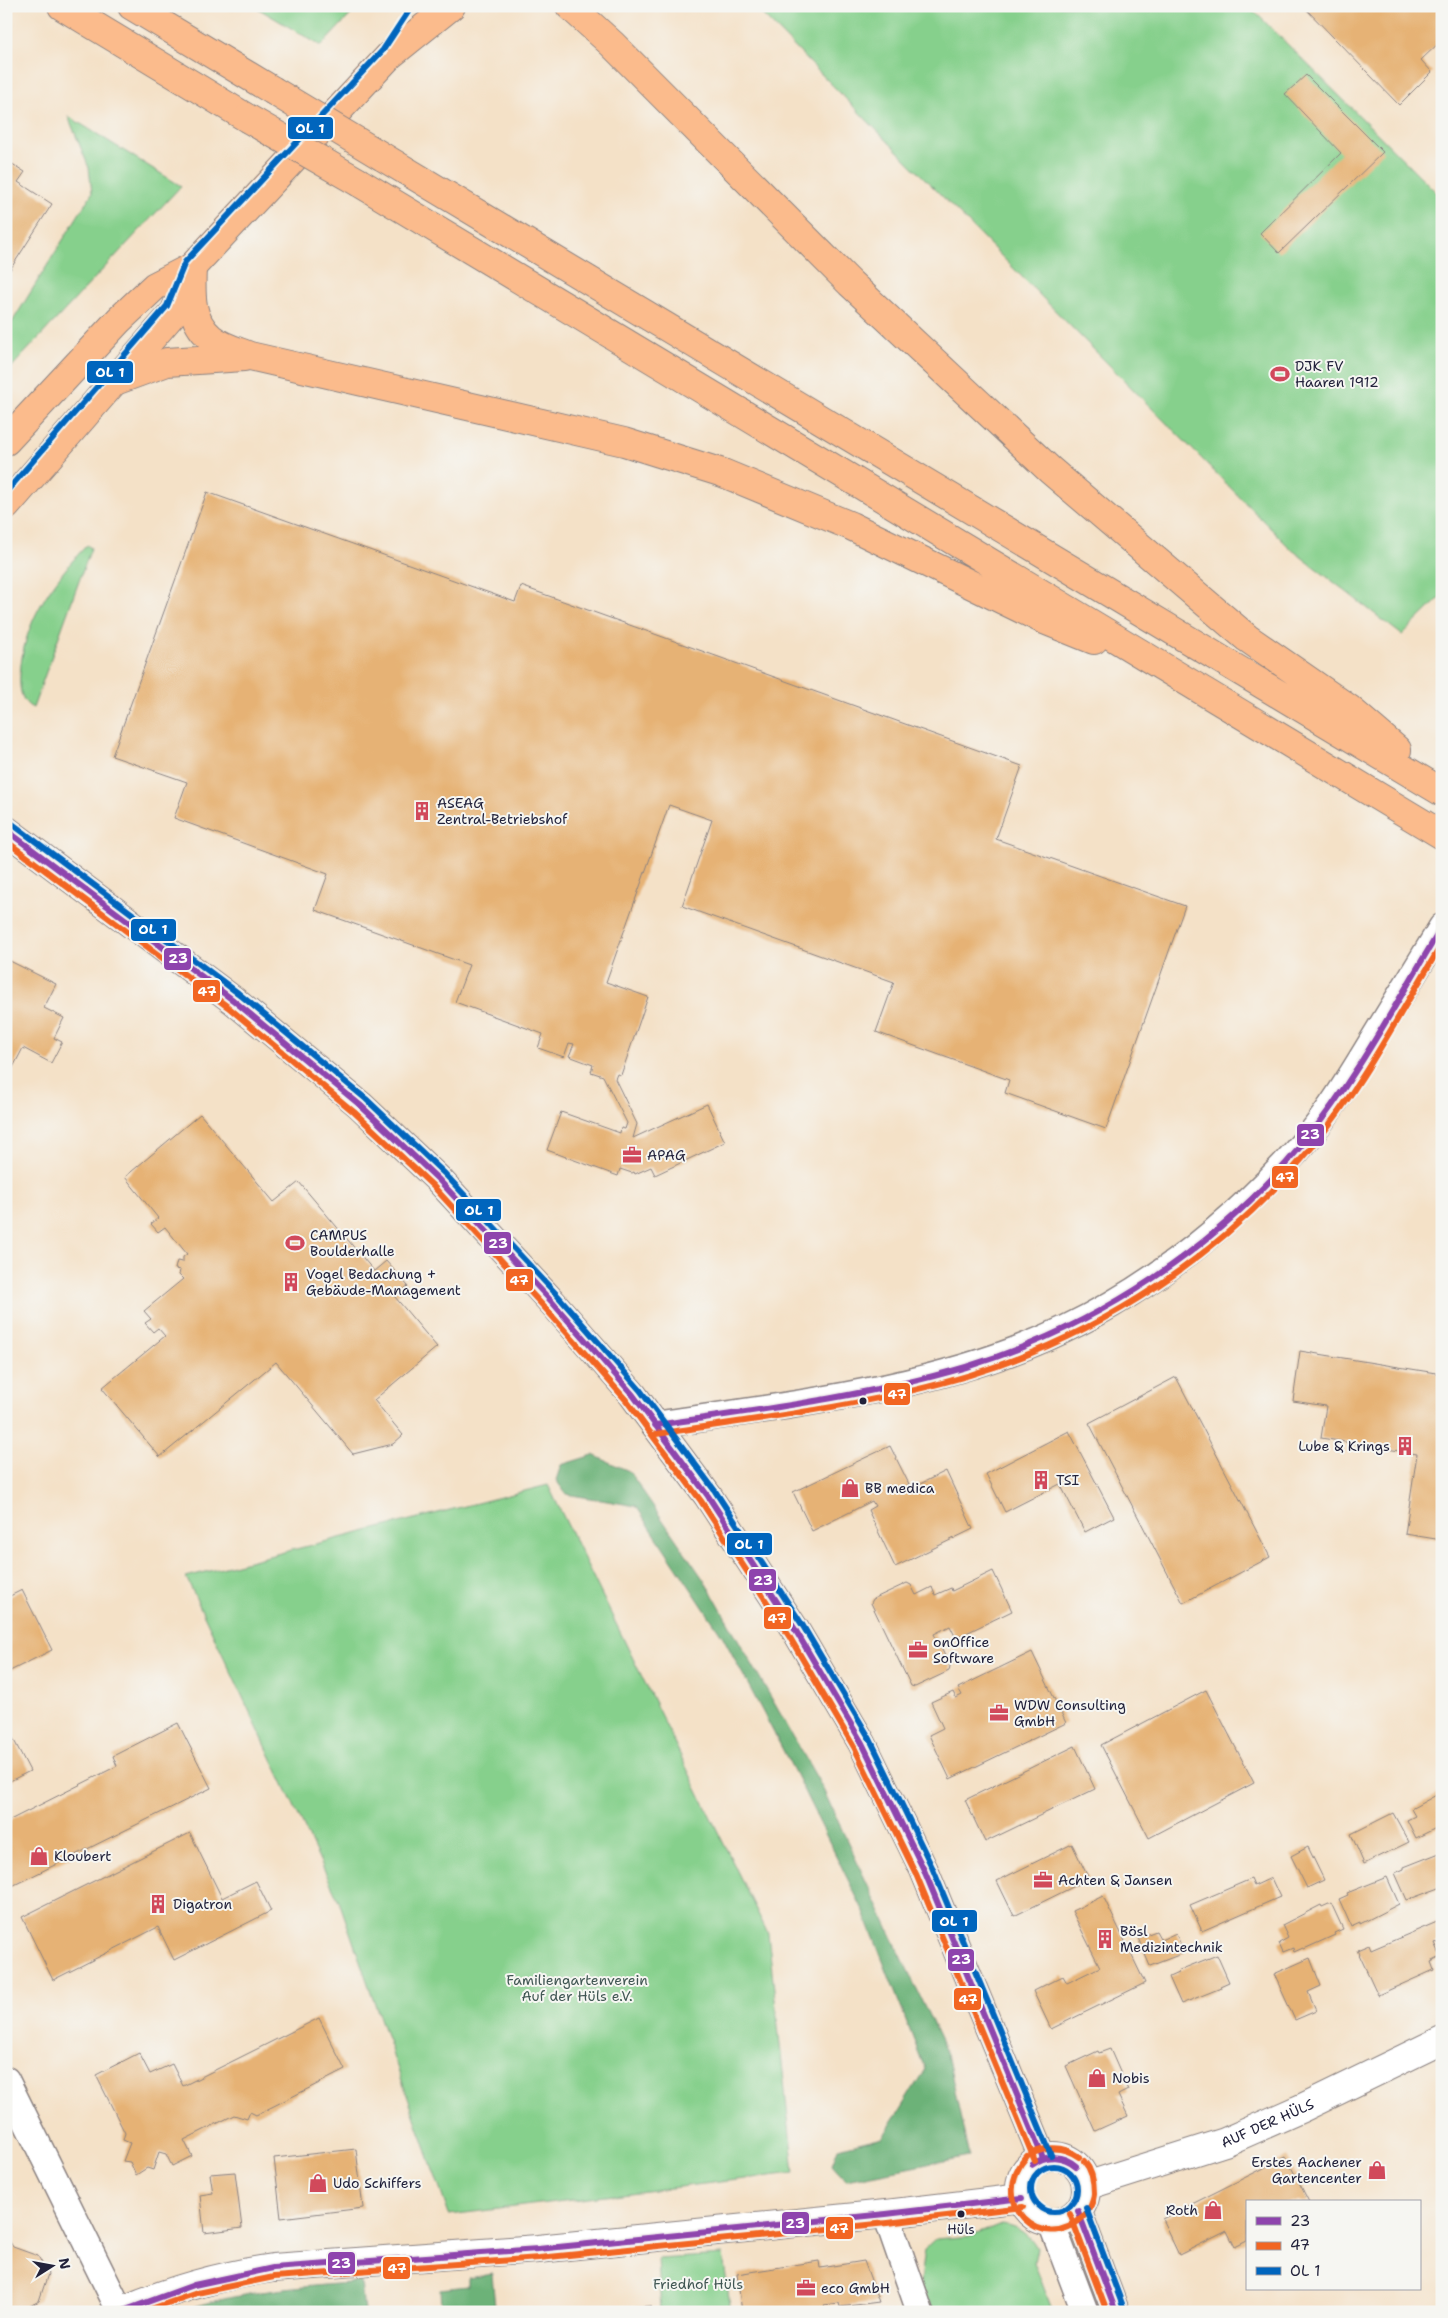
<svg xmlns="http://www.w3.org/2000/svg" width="1448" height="2318" font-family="'Shantell Sans',sans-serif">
	<rect width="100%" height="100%" fill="#f6f6f2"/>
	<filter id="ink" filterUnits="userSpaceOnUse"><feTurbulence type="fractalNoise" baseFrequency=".02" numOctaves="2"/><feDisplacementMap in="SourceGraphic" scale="10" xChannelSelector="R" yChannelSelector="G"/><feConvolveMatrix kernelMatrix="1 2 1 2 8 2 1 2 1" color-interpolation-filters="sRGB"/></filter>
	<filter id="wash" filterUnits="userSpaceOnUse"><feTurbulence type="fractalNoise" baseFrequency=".0096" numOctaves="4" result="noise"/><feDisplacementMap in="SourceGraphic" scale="20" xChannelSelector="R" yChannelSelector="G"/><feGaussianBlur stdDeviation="1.12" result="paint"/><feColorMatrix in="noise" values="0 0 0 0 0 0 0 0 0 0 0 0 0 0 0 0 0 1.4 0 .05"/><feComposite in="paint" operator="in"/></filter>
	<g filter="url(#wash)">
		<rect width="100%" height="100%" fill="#f4e1c7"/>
		<path fill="#86d08c" stroke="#547964" d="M 254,6 L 359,6 L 321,46 Z
			M 754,6 L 1249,6 L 1442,198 L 1442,596 L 1402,635 L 1291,549 Z
			M 68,116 L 181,186 L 6,373 L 6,332 L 92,193 L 89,168 Z
			M 87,545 L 91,548 L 33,708 C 21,703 19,688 20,675 C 23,622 51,583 87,545 Z
			M 548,1485 L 768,1934 L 794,2173 L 449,2215 L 339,1901 L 186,1577 Z
			M 1002,2224 C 1019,2227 1029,2233 1037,2248 L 1034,2262 L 1053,2312 L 930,2312 L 920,2282 L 924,2250 L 936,2239 L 972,2236 Z
			M 723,2255 L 731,2312 L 661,2312 L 658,2259 Z"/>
		<path fill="#6cb278" stroke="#476a5a" d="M 593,1455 L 629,1471 L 706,1583 L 822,1787 L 947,2054 L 969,2156 L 846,2180 L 832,2164 L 838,2148 L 883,2137 L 925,2069 L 863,1910 L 794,1771 L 723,1637 L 636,1506 L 566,1494 L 556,1480 L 561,1465 Z
			M 492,2274 L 495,2307 L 441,2310 L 440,2289 L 468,2286 L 468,2278 Z
			M 361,2282 L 364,2312 L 179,2312 C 237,2291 300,2287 361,2282 Z"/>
		<g id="blocks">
			<path fill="#e6b274" d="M 1303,6 L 1442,6 L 1442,40 L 1421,60 L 1432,72 L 1399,105 Z
				M 1306,75 L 1383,152 L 1279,253 L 1260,233 L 1341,153 L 1285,94 Z
				M 6,160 L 25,172 L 18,182 L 52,204 L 6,276 Z
				M 207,492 L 515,602 L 521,586 L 1022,766 L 996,839 L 1185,906 L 1106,1129 L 1005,1093 L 1009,1080 L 876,1032 L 894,982 L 682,906 L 712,820 L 669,805 L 606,982 L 648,997 L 621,1075 L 617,1074 L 615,1079 L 637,1124 L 633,1138 L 707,1104 L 725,1142 L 655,1175 L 651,1167 L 635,1174 L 634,1172 L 632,1173 L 620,1169 L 618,1176 L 547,1150 L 561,1112 L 620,1133 L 621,1128 L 625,1129 L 627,1123 L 603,1076 L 591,1072 L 593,1065 L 569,1056 L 574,1044 L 569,1043 L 564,1057 L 538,1048 L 543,1034 L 455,1002 L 469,965 L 315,910 L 328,874 L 174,818 L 187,782 L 112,756 Z
				M 6,959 L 56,984 L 44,1008 L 64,1018 L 54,1038 L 62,1042 L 51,1063 L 23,1048 L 6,1081 Z
				M 200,1114 L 274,1202 L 299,1182 L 374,1271 L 386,1261 L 408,1286 L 395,1297 L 437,1347 L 374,1400 L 403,1435 L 393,1444 L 353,1454 L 276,1362 L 160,1457 L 102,1388 L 165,1336 L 158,1328 L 153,1332 L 145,1323 L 151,1319 L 144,1311 L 183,1279 L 179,1275 L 180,1270 L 175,1269 L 177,1261 L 183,1262 L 183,1257 L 187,1254 L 165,1227 L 158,1232 L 151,1224 L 158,1218 L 125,1177 Z
				M 1300,1351 L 1442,1374 L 1442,1540 L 1405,1534 L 1417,1454 L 1321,1438 L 1326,1406 L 1293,1401 Z
				M 1176,1377 L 1270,1557 L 1183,1603 L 1089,1423 Z
				M 1069,1431 L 1114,1517 L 1085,1532 L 1060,1484 L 1005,1512 L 986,1474 Z
				M 890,1446 L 909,1484 L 908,1484 L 910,1489 L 946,1471 L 973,1529 L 895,1567 L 868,1510 L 875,1506 L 872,1501 L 812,1531 L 793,1492 Z
				M 993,1571 L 1012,1611 L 956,1638 L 950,1626 L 934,1634 L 950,1666 L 949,1671 L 915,1687 L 911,1686 L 871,1603 L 873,1599 L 907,1583 L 911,1585 L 916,1595 L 932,1587 L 935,1595 L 951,1588 L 952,1591 Z
				M 22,1590 L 52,1650 L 6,1673 L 6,1598 Z
				M 1032,1652 L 1066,1723 L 950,1779 L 929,1735 L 943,1728 L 931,1702 L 953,1692 L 956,1698 L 962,1695 L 958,1688 Z
				M 1206,1690 L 1254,1783 L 1149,1838 L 1101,1745 Z
				M 178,1723 L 211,1788 L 6,1889 L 6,1822 L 117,1766 L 113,1756 Z
				M 6,1725 L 30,1771 L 6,1783 Z
				M 1075,1746 L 1095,1789 L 985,1842 L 965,1800 Z
				M 1440,1793 L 1442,1796 L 1442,1825 L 1416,1838 L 1407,1820 L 1415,1816 L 1411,1809 Z
				M 1393,1813 L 1409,1842 L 1364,1864 L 1351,1834 Z
				M 190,1833 L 222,1898 L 256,1881 L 271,1911 L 174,1960 L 158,1927 L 53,1980 L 22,1917 Z
				M 1072,1844 L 1089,1879 L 1014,1916 L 997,1881 Z
				M 1308,1847 L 1324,1880 L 1307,1888 L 1291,1856 Z
				M 1442,1852 L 1442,1887 L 1407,1900 L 1395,1873 L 1404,1869 L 1404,1867 Z
				M 1387,1877 L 1399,1904 L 1360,1924 L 1360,1922 L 1351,1926 L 1339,1899 L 1348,1895 L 1347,1893 Z
				M 1271,1878 L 1280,1897 L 1202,1931 L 1190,1905 L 1251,1879 L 1254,1886 Z
				M 1103,1896 L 1145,1983 L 1051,2029 L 1033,1991 L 1063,1976 L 1067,1983 L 1100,1967 L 1072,1911 Z
				M 1331,1903 L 1343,1929 L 1334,1933 L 1335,1935 L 1304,1949 L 1303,1948 L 1294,1952 L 1293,1948 L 1283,1952 L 1279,1943 L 1288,1938 L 1282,1925 L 1321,1905 L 1322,1907 Z
				M 1437,1922 L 1442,1934 L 1442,1941 L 1435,1944 L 1441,1957 L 1431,1962 L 1434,1970 L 1378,1995 L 1357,1950 L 1369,1945 L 1371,1950 Z
				M 1156,1931 L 1161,1940 L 1176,1933 L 1184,1953 L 1150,1966 L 1138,1938 Z
				M 1217,1955 L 1229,1982 L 1220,1986 L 1221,1988 L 1181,2004 L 1169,1977 L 1178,1973 L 1177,1971 Z
				M 1310,1958 L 1321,1986 L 1308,1992 L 1316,2011 L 1295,2020 L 1274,1974 Z
				M 319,2018 L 345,2070 L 256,2115 L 250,2112 L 247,2119 L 234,2115 L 184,2140 L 192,2156 L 172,2166 L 166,2154 L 159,2152 L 153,2170 L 147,2168 L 136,2175 L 130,2162 L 123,2161 L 130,2143 L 123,2140 L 125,2133 L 96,2075 L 139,2053 L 150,2074 L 172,2064 L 183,2086 Z
				M 1110,2049 L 1128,2090 L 1118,2095 L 1128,2116 L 1095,2131 L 1066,2066 L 1098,2051 L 1099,2053 Z
				M 356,2149 L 363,2208 L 281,2218 L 274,2158 Z
				M 1286,2157 L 1309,2202 L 1247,2202 L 1247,2241 L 1235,2247 L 1227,2231 L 1179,2255 L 1162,2219 Z
				M 235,2172 L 242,2228 L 204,2233 L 200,2195 L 213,2193 L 210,2174 Z
				M 6,2235 L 13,2247 L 38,2256 L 48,2274 L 39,2301 L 19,2312 L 6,2312 Z
				M 819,2261 L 820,2268 L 864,2261 L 879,2302 L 840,2307 L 839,2303 L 824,2305 L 825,2310 L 810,2312 L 742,2312 L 737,2274 Z
				M 651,2306 L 652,2312 L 583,2312 L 583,2310 Z"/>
		</g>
	</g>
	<g filter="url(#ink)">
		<use href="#blocks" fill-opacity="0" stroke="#8b8281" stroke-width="1"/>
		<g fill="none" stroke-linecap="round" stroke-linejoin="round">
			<g stroke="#8b8281" stroke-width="29">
				<path id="minor" d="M 655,1425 C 789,1405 940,1389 1063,1330 C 1153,1287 1227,1228 1294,1154 C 1324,1121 1347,1083 1370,1045 C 1394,1006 1418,966 1442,927
					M 6,2080 L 120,2311
					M 1078,2211 L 1116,2312
					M 886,2214 L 920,2312
					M 1051,2222 L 1085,2312"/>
			</g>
			<g stroke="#8b8281" stroke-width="30">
				<g id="tertiary">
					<path d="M 6,830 L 233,1000 L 360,1105 L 439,1180 L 552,1302 L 633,1395 L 708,1496 L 796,1631 L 862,1743 L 924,1870 L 1043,2158"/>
					<circle cx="1053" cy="2189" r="33"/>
					<path id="s1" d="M 1086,2186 L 1225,2142 L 1302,2108 L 1442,2040"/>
					<path d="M 119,2312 C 169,2290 219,2276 273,2268 L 538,2249 L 886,2214 L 1022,2198"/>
				</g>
			</g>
			<g stroke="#8b8281" stroke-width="30">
				<path id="primary" d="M 6,441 L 119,320 L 155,286 L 192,267 L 390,55 L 451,6
					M 6,506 L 175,311 L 192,267"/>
			</g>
			<g stroke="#8b8281" stroke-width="30">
				<path id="motorway" d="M 62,6 L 247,118
					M 132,6 L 272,90
					M 570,6 L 612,44 L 850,283 L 1050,470 L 1247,638 L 1348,708 L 1397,750
					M 383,157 L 1442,792
					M 360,183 L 1442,835
					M 192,267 C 191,293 189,320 211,338 C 221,347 238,351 250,356 L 624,442 L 723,473 L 851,526 L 1042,619 L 1094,640
					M 115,381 L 167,362 L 244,357"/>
			</g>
			<use href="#minor" stroke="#fff" stroke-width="26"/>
			<use href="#tertiary" stroke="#fff" stroke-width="28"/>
			<use href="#primary" stroke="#fbbb8c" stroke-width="28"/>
			<use href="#motorway" stroke="#fbbb8c" stroke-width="28"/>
			<g stroke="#8b8281" stroke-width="30" stroke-linecap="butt">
				<path id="motorway-bridge" d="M 272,90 L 383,157
					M 247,118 L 360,183"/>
			</g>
			<use href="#motorway-bridge" stroke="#fbbb8c" stroke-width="28"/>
			<g stroke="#f6f6f2" stroke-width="10">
				<path id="bus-1" d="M 6,830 L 233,1000 L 360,1105 L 439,1180 L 552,1302 L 633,1395 L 708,1496 L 796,1631 L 862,1743 L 924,1870 L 1043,2158
					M 655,1425 C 759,1410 865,1397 966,1367 C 1097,1327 1219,1247 1306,1140 C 1358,1076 1399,997 1442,927
					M 1032,2165 C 1046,2154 1063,2155 1076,2166
					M 1078,2211 L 1116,2312
					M 120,2312 L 194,2285 L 273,2268 L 538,2249 L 886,2214 L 1022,2198"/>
			</g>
			<g stroke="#f6f6f2" stroke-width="10">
				<path id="bus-2" d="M 6,841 L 228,1007 L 354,1112 L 433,1186 L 545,1308 L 626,1400 L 701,1501 L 789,1636 L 854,1747 L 916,1874 L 1035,2161
					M 656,1434 C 761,1418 868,1406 970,1375 C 1103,1334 1223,1254 1312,1147 C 1363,1085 1400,1012 1442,944
					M 1033,2153 C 1049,2146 1065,2147 1079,2157
					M 1027,2156 C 986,2203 1042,2256 1083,2217 C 1089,2211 1094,2201 1094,2193 C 1094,2180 1092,2170 1084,2161
					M 1070,2214 L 1107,2312
					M 142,2312 L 197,2293 L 274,2277 L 539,2258 L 887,2223 L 1023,2207"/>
			</g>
			<g stroke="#f6f6f2" stroke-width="10">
				<path id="bus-3" d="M 6,492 L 167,306 L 185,262 L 383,50 L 412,6
					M 11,823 L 238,993 L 366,1099 L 445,1174 L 558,1296 L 640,1390 L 715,1491 L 803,1626 L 870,1739 L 932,1867 L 1051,2155
					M1031 2189a23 23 0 1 1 46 0a23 23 0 1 1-46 0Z
					M 1086,2208 L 1124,2309"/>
			</g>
			<use href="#bus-1" stroke="#8e44ad" stroke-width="6"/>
			<use href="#bus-2" stroke="#f26522" stroke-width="6"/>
			<use href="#bus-3" stroke="#0065bd" stroke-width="6"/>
		</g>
	</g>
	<defs>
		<g id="stadium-bare" transform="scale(1.5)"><path d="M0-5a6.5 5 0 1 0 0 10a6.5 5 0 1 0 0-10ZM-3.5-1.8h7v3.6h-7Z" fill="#d1495b" stroke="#f6f6f2" stroke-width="2.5" paint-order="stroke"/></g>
		<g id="building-bare" transform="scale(1.5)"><path d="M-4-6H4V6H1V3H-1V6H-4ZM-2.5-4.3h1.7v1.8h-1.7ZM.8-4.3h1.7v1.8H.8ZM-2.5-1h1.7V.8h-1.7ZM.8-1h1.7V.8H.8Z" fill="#d1495b" stroke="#f6f6f2" stroke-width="2.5" paint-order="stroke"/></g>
		<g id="office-bare" transform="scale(1.5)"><path d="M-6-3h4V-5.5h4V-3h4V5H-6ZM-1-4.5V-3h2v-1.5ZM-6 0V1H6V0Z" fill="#d1495b" stroke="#f6f6f2" stroke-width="2.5" paint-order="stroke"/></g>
		<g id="shop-bare" transform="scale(1.5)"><path d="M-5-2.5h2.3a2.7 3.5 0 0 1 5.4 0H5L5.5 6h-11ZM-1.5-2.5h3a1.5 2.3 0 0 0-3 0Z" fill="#d1495b" stroke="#f6f6f2" stroke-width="2.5" paint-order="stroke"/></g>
	</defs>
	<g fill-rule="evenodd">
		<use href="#stadium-bare" x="1280" y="374"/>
		<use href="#building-bare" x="422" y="811"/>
		<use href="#office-bare" x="632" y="1155"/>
		<use href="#stadium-bare" x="295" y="1243"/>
		<use href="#building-bare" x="291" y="1282"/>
		<use href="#building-bare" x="1405" y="1446"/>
		<use href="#building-bare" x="1041" y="1480"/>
		<use href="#shop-bare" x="850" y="1488"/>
		<use href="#office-bare" x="918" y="1650"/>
		<use href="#office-bare" x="999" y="1713"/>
		<use href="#shop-bare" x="39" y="1856"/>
		<use href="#office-bare" x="1043" y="1880"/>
		<use href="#building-bare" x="158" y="1904"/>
		<use href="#building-bare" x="1105" y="1939"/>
		<use href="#shop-bare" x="1097" y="2078"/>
		<use href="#shop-bare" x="1377" y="2170"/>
		<use href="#shop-bare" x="318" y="2183"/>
		<use href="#shop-bare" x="1213" y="2210"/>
		<use href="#office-bare" x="806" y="2288"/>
	</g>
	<g fill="#22223b" stroke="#f6f6f2" stroke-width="2">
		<circle cx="863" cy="1401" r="4.5"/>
		<circle cx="961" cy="2214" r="4.5"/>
	</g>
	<g text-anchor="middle" stroke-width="4" stroke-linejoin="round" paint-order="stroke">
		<g font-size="13" fill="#22223b" stroke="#f6f6f2">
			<text x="961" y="2234">Hüls</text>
		</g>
		<g font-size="14" fill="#22223b" stroke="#f6f6f2" text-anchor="start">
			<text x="1295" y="371">DJK FV<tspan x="1295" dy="16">Haaren 1912</tspan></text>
			<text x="437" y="808">ASEAG<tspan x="437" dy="16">Zentral-Betriebshof</tspan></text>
			<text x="647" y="1160">APAG</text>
			<text x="310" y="1240">CAMPUS<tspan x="310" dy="16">Boulderhalle</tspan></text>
			<text x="306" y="1279">Vogel Bedachung +<tspan x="306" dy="16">Gebäude-Management</tspan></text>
			<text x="1390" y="1451" text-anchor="end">Lube &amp; Krings</text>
			<text x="1056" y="1485">TSI</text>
			<text x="865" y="1493">BB medica</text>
			<text x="933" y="1647">onOffice<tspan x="933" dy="16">Software</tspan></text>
			<text x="1014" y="1710">WDW Consulting<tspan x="1014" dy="16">GmbH</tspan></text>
			<text x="54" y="1861">Kloubert</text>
			<text x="1058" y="1885">Achten &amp; Jansen</text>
			<text x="173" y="1909">Digatron</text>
			<text x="1120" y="1936">Bösl<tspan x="1120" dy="16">Medizintechnik</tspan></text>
			<text x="1112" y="2083">Nobis</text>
			<text x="1362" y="2167" text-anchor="end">Erstes Aachener<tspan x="1362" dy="16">Gartencenter</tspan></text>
			<text x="333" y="2188">Udo Schiffers</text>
			<text x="1198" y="2215" text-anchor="end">Roth</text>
			<text x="821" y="2293">eco GmbH</text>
		</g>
		<g font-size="14" fill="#405653" stroke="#f6f6f2">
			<text x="577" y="1985">Familiengartenverein<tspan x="577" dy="16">Auf der Hüls e.V.</tspan></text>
			<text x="698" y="2289">Friedhof Hüls</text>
		</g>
		<g font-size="14" fill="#22223b" stroke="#f6f6f2">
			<text dy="5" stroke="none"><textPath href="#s1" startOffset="192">AUF DER HÜLS</textPath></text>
		</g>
	</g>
	<g stroke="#f6f6f2" stroke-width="2">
		<rect x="287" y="116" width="47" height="24" rx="5" fill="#0065bd"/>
		<rect x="86" y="360" width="48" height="24" rx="5" fill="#0065bd"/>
		<rect x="130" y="918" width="47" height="24" rx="5" fill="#0065bd"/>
		<rect x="163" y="947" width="29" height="24" rx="5" fill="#8e44ad"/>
		<rect x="192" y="979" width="29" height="24" rx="5" fill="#f26522"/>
		<rect x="1296" y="1123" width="29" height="24" rx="5" fill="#8e44ad"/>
		<rect x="1271" y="1165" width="28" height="24" rx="5" fill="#f26522"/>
		<rect x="455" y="1198" width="47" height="24" rx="5" fill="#0065bd"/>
		<rect x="483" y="1231" width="29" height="24" rx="5" fill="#8e44ad"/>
		<rect x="505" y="1268" width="29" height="24" rx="5" fill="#f26522"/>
		<rect x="883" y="1382" width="28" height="24" rx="5" fill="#f26522"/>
		<rect x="726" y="1532" width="47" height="24" rx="5" fill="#0065bd"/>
		<rect x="748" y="1568" width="29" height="24" rx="5" fill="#8e44ad"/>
		<rect x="763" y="1606" width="29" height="24" rx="5" fill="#f26522"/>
		<rect x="931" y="1909" width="47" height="24" rx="5" fill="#0065bd"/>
		<rect x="947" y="1948" width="28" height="24" rx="5" fill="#8e44ad"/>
		<rect x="953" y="1987" width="29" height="24" rx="5" fill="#f26522"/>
		<rect x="781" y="2211" width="29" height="24" rx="5" fill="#8e44ad"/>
		<rect x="825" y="2216" width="29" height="24" rx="5" fill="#f26522"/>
		<rect x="327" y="2251" width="29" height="24" rx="5" fill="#8e44ad"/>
		<rect x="382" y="2256" width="29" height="24" rx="5" fill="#f26522"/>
	</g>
	<g font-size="14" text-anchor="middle" font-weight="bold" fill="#fff">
		<text x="310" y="133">OL 1</text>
		<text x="110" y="377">OL 1</text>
		<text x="153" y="934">OL 1</text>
		<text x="178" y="963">23</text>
		<text x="207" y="996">47</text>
		<text x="1310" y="1139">23</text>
		<text x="1285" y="1182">47</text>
		<text x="479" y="1215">OL 1</text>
		<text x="498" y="1248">23</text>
		<text x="519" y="1285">47</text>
		<text x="897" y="1399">47</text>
		<text x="749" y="1549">OL 1</text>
		<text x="763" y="1585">23</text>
		<text x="777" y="1623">47</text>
		<text x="954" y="1926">OL 1</text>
		<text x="961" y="1964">23</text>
		<text x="968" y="2004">47</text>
		<text x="795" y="2228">23</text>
		<text x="839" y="2233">47</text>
		<text x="341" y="2268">23</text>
		<text x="397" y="2273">47</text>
	</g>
	<rect width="1448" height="2318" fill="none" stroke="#f6f6f2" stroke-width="25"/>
	<rect x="1246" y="2200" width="175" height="90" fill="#f6f6f2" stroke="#a1a1a9"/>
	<rect x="1256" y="2217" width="25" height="8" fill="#8e44ad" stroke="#a1a1a9"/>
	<text x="1290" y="2226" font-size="15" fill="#22223b">23</text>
	<rect x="1256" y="2242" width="25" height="8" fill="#f26522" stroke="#a1a1a9"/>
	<text x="1290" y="2250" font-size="15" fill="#22223b">47</text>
	<rect x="1256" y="2267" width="25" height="8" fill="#0065bd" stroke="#a1a1a9"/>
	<text x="1290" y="2276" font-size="15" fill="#22223b">OL 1</text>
	<g transform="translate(52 2266) rotate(79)" stroke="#f6f6f2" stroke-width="4" paint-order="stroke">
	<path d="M0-4L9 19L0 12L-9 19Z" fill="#22223b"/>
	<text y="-8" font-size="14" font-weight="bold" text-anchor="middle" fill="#22223b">N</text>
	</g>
</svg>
